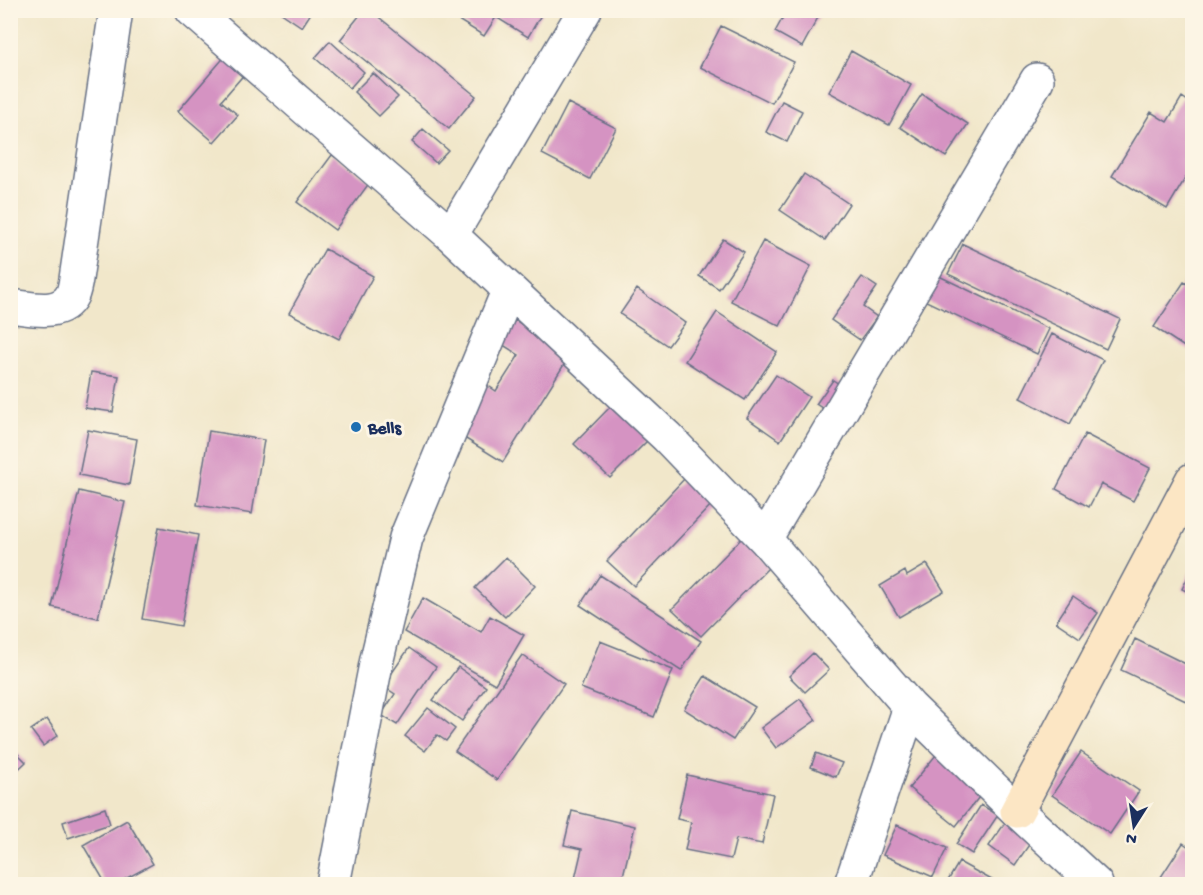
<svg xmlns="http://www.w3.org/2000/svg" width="1203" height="895" font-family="'Gochi Hand',sans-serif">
	<rect width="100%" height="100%" fill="#fcf5e5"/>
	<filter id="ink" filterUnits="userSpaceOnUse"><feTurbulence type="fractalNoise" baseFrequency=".0167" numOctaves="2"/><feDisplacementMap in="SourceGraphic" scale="12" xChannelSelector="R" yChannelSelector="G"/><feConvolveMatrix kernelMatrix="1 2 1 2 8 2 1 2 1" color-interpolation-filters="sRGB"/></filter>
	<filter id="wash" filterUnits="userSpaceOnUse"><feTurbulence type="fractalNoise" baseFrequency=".008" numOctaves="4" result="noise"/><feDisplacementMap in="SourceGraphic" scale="24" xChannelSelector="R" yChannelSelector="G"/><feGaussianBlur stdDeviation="1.35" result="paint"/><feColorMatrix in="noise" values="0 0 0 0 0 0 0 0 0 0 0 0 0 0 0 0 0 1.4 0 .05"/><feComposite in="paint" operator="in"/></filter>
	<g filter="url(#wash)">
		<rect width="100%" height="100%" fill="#f1e7ca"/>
		<g id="blocks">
			<path fill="#d593c2" d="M 277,10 L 313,10 L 302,27 Z
				M 364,10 L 370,10 L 476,96 L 449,129 L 340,40 Z
				M 442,10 L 544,10 L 528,37 L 496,17 L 484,36 Z
				M 787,10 L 822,10 L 802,47 L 775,32 Z
				M 721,26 L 794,62 L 772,103 L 700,67 Z
				M 330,41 L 364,72 L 350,88 L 315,58 Z
				M 851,51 L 911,85 L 889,125 L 829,92 Z
				M 227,54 L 247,71 L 221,101 L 238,115 L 214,142 L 178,111 Z
				M 373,73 L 398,97 L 379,116 L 354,92 Z
				M 922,94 L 968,124 L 946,157 L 900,127 Z
				M 1182,97 L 1192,104 L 1192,167 L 1167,209 L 1112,176 L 1151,112 L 1167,122 Z
				M 782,101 L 802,111 L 787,142 L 766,132 Z
				M 568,103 L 616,128 L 590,179 L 542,154 Z
				M 423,129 L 448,150 L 436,163 L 412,142 Z
				M 332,155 L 370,182 L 335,230 L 297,202 Z
				M 804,174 L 849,204 L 825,240 L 780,210 Z
				M 723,239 L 744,252 L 719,289 L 699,276 Z
				M 763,241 L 811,266 L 780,326 L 731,301 Z
				M 963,244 L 1120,319 L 1106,349 L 948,274 Z
				M 325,249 L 373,276 L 339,339 L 289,313 Z
				M 939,276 L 1049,329 L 1037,354 L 926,301 Z
				M 862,277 L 877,287 L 863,307 L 877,317 L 860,340 L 831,320 Z
				M 1184,282 L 1192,287 L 1192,352 L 1154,327 Z
				M 637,289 L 685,323 L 668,346 L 620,314 Z
				M 717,312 L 777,352 L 745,400 L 685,361 Z
				M 515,320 L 570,355 L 503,462 L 453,431 L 484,383 L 496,391 L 519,355 L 500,343 Z
				M 1052,334 L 1103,360 L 1070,424 L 1020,398 Z
				M 91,372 L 119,376 L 113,412 L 85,408 Z
				M 776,375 L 809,397 L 780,441 L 747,418 Z
				M 833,380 L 845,388 L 828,412 L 816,404 Z
				M 613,404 L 649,439 L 610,478 L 574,444 Z
				M 88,430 L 137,439 L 129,485 L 79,475 Z
				M 209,431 L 264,440 L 252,514 L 197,505 Z
				M 1085,434 L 1150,468 L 1133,501 L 1101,484 L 1089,507 L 1056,489 Z
				M 685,478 L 712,504 L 634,586 L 607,561 Z
				M 79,491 L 125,502 L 98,618 L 52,607 Z
				M 159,527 L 198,535 L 181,626 L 142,619 Z
				M 742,538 L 770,566 L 701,636 L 672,609 Z
				M 506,557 L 535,586 L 505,617 L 475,588 Z
				M 927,564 L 944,591 L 899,617 L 880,586 L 905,571 L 907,576 Z
				M 1192,569 L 1192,594 L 1182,589 Z
				M 600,575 L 701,641 L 681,671 L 580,605 Z
				M 1073,596 L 1098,613 L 1080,638 L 1056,622 Z
				M 423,598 L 481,632 L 490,616 L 524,635 L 495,684 L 404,632 Z
				M 1135,639 L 1192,667 L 1192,704 L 1121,670 Z
				M 600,641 L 673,670 L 654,717 L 581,688 Z
				M 409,648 L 436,667 L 397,725 L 381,715 L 395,694 L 383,686 Z
				M 813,653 L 829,670 L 805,692 L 789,676 Z
				M 522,655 L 564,684 L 497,780 L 455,751 Z
				M 458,667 L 486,687 L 462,721 L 433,700 Z
				M 705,676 L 755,707 L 733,740 L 684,709 Z
				M 800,699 L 816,720 L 776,748 L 761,728 Z
				M 428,708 L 455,729 L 446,741 L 437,735 L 425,751 L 405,736 Z
				M 47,719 L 58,735 L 43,746 L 31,730 Z
				M 10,746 L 26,762 L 10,777 Z
				M 1081,752 L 1139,791 L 1110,834 L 1052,795 Z
				M 816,753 L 842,763 L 836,777 L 811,767 Z
				M 936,755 L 983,792 L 956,826 L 909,788 Z
				M 687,775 L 773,794 L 762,844 L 736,839 L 731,859 L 685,850 L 691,822 L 677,819 Z
				M 981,805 L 998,815 L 972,854 L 956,844 Z
				M 105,808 L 110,824 L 68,838 L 63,822 Z
				M 572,811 L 635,826 L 621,884 L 582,884 L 574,883 L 582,849 L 564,845 Z
				M 127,820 L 153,864 L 116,884 L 106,884 L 83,845 Z
				M 1005,823 L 1031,842 L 1015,865 L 989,846 Z
				M 897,825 L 947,848 L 933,877 L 883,855 Z
				M 1183,843 L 1192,849 L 1192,884 L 1160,884 L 1157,883 Z
				M 959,862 L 999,884 L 946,884 Z"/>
		</g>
	</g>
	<g filter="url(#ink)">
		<use href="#blocks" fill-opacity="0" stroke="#666f84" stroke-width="1.5"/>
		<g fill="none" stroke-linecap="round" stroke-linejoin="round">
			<g stroke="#666f84" stroke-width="36">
				<path id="street" d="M 192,10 L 451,235 L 667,437 L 765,539 L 910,707 L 1017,811 L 1096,884
					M 451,235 L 585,10
					M 10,306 C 30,308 61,317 72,295 C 75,289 76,279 77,272 L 116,10
					M 765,539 L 1037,80
					M 333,884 L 377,659 L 406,538 L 509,289
					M 851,884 L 910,707"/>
			</g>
			<g stroke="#666f84" stroke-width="36">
				<path id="secondary" d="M 1017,811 L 1192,480"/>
			</g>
			<use href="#street" stroke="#fff" stroke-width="33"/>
			<use href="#secondary" stroke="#fce6c4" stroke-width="33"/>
		</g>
	</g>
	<circle fill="#1f6fb2" stroke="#fcf5e5" stroke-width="2" cx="356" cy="427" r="6"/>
	<g text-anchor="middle" stroke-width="6" stroke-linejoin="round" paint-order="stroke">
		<g font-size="18" font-weight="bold" fill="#1b2f5e" stroke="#fcf5e5" text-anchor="start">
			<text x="368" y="433">Bells</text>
		</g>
	</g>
	<rect width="1203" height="895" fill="none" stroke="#fcf5e5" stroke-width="36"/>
	<g transform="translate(1134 826) rotate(192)" stroke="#fcf5e5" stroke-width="4.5" paint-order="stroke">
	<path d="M0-4.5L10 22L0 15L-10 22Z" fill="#1b2f5e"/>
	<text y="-9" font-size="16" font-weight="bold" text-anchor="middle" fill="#1b2f5e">N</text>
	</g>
</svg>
